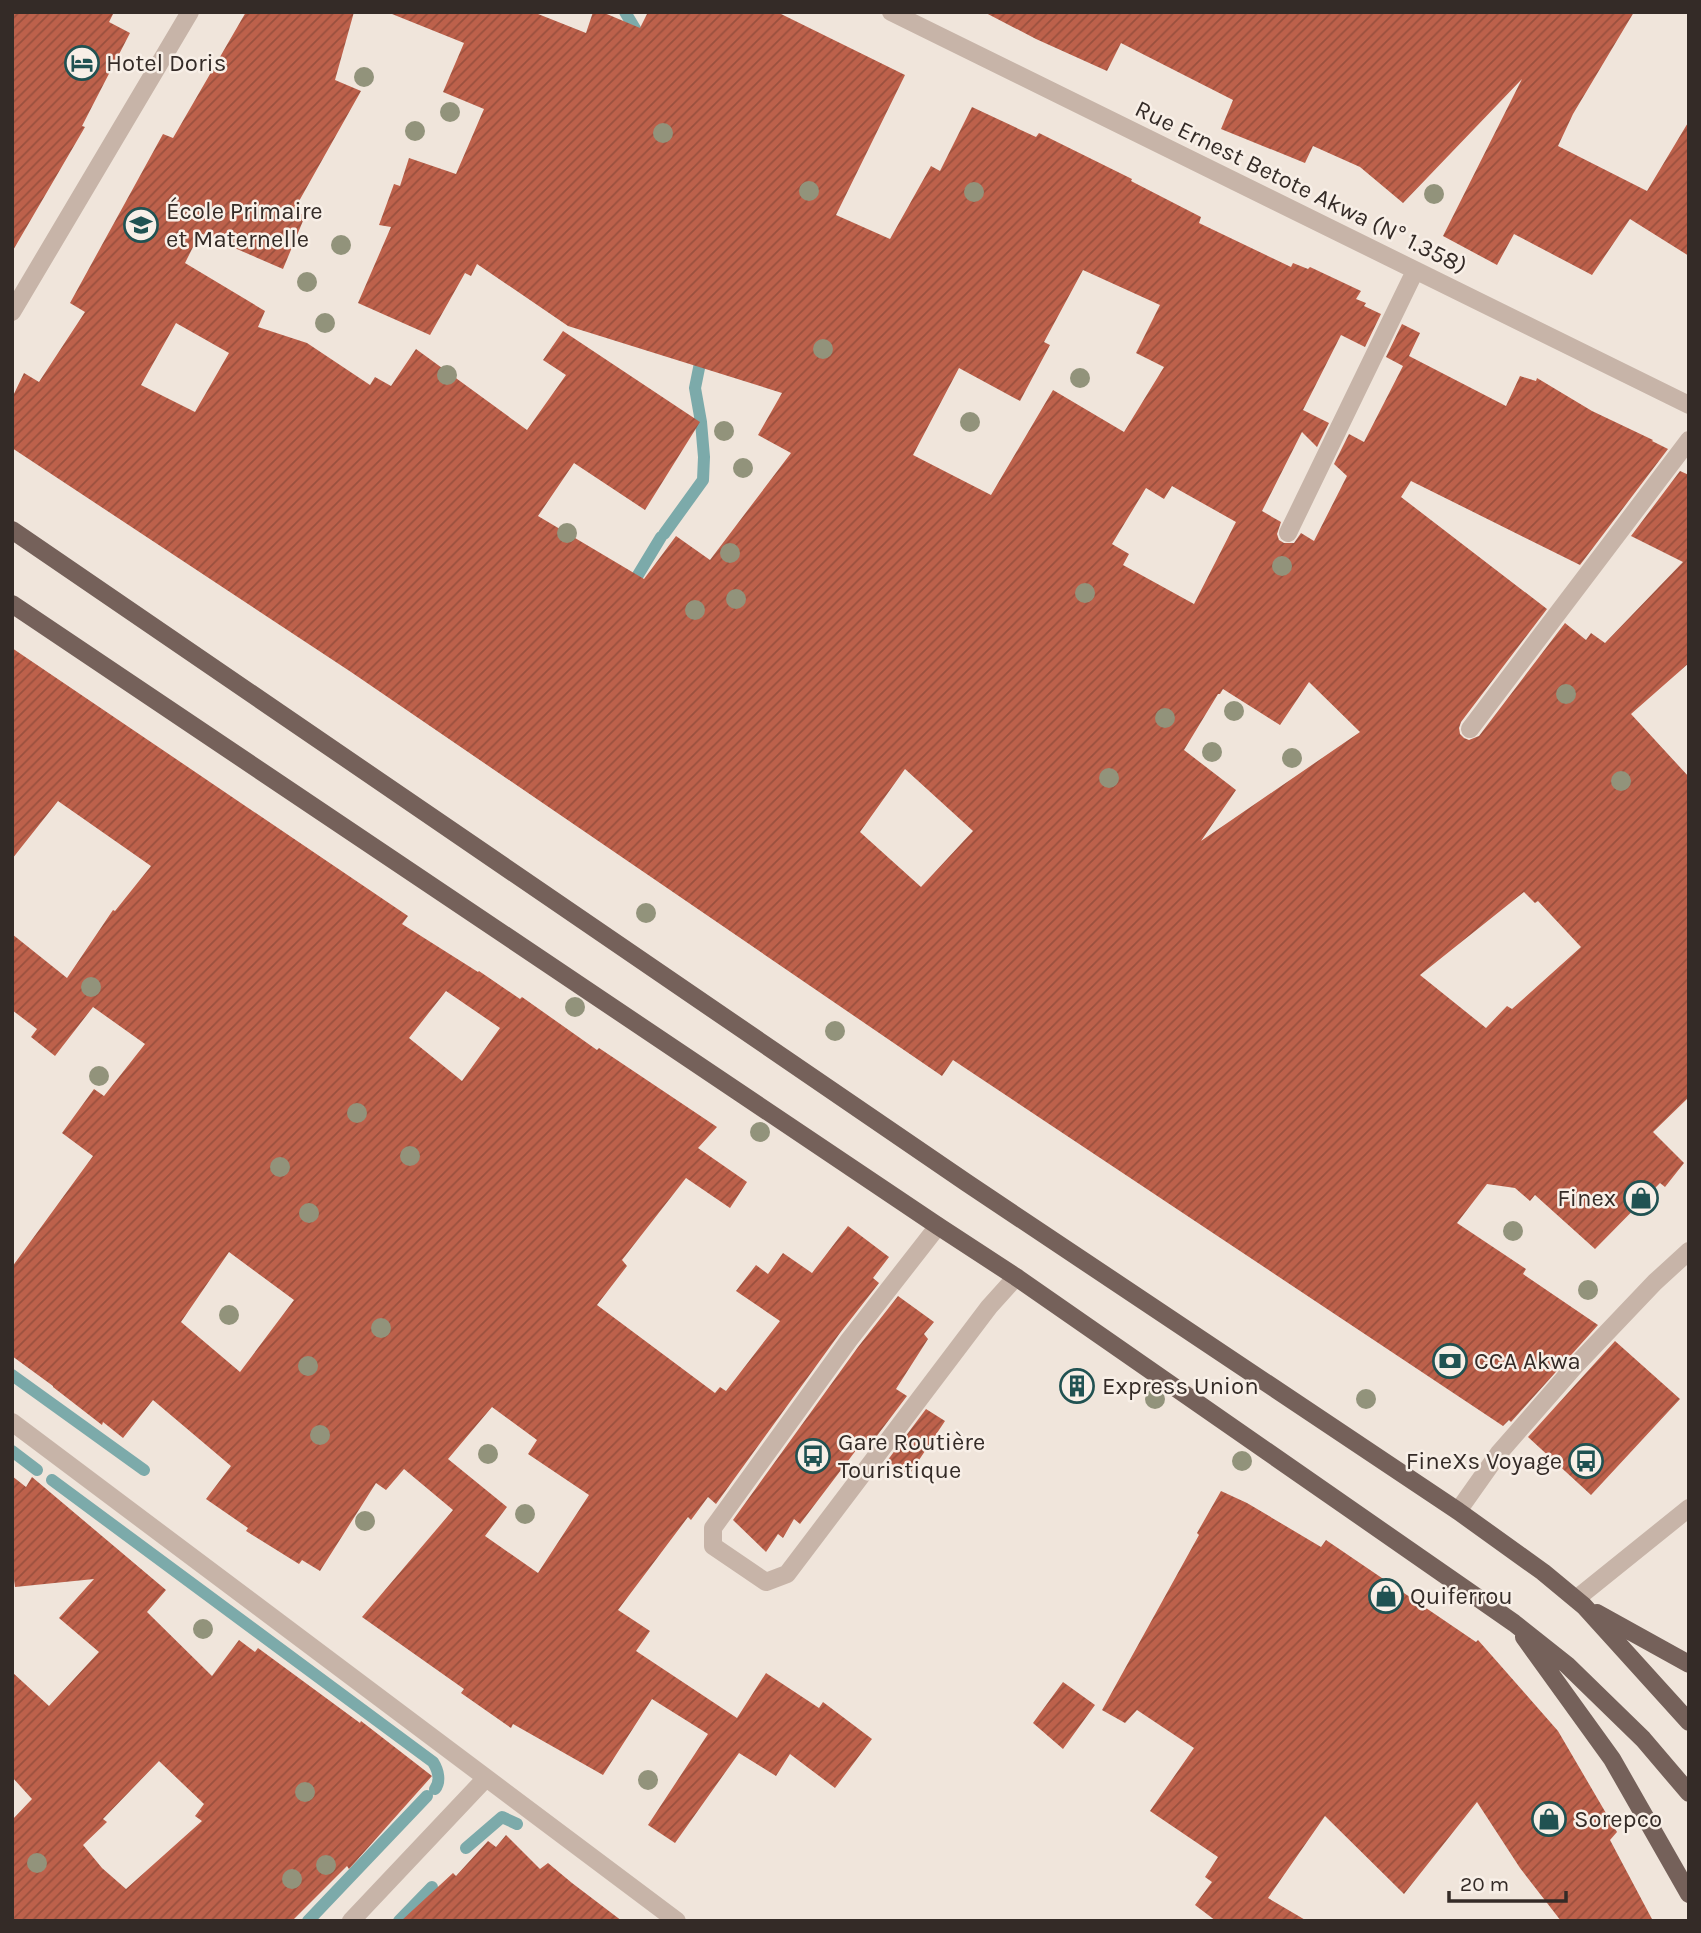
<svg xmlns="http://www.w3.org/2000/svg" width="1701" height="1933" font-family="Karla,sans-serif">
	<defs>
		<pattern id="building-hatch" width="6" height="6" patternUnits="userSpaceOnUse" patternTransform="scale(1.75)"><rect width="6" height="6" fill="#bd614b"/><path d="M-1 1l2-2M0 6l6-6M5 7l2-2" fill="none" stroke="#9a503e"/></pattern>
	</defs>
	<rect width="100%" height="100%" fill="#f0e5db"/>
	<g fill="none" stroke-linecap="round" stroke-linejoin="round">
		<path stroke="#7caaaa" stroke-width="12" d="M 625,12 L 640,37
			M 664,534 L 703,480 L 704,457 L 701,422 L 695,388 L 702,353
			M 638,575 L 661,537
			M 12,1375 L 144,1470
			M 12,1451 L 37,1470
			M 52,1480 L 433,1762 C 438,1770 441,1781 435,1789
			M 466,1848 L 502,1817 L 517,1824
			M 308,1921 L 427,1796
			M 399,1921 L 432,1887"/>
	</g>
	<path fill="url(#building-hatch)" fill-rule="evenodd" d="M 12,12 L 114,12 L 109,22 L 130,33 L 82,126 L 85,127 L 12,252 Z
		M 246,12 L 354,12 L 335,80 L 361,91 L 294,210 L 305,216 L 283,269 L 200,233 L 185,263 L 265,311 L 258,327 L 307,343 L 370,385 L 375,377 L 391,386 L 416,349 L 527,430 L 566,375 L 543,360 L 563,331 L 700,422 L 645,510 L 574,463 L 538,516 L 644,579 L 676,536 L 710,560 L 791,453 L 758,435 L 782,393 L 568,326 L 477,264 L 471,276 L 465,273 L 430,335 L 358,303 L 391,227 L 379,225 L 394,184 L 400,186 L 409,158 L 456,174 L 484,109 L 443,92 L 464,43 L 392,14 L 392,12 L 533,12 L 586,33 L 593,12 L 602,12 L 640,28 L 648,12 L 777,12 L 905,75 L 836,215 L 890,239 L 931,166 L 940,171 L 972,107 L 1036,137 L 1039,133 L 1132,179 L 1131,181 L 1201,217 L 1199,223 L 1291,267 L 1293,263 L 1308,269 L 1310,267 L 1361,291 L 1356,299 L 1366,303 L 1364,306 L 1381,314 L 1365,347 L 1341,335 L 1303,410 L 1329,423 L 1317,447 L 1302,432 L 1262,511 L 1281,522 L 1277,534 L 1279,540 L 1284,543 L 1294,543 L 1301,533 L 1314,541 L 1347,476 L 1334,464 L 1349,434 L 1364,442 L 1403,366 L 1386,357 L 1402,324 L 1420,333 L 1409,356 L 1506,406 L 1520,376 L 1536,381 L 1537,378 L 1592,411 L 1653,440 L 1652,441 L 1668,449 L 1580,565 L 1411,481 L 1401,497 L 1547,609 L 1461,722 L 1459,728 L 1460,734 L 1464,738 L 1469,740 L 1479,736 L 1565,623 L 1586,640 L 1591,633 L 1605,643 L 1683,562 L 1631,536 L 1680,471 L 1689,475 L 1689,663 L 1631,714 L 1689,777 L 1689,1097 L 1653,1132 L 1684,1163 L 1665,1187 L 1660,1183 L 1595,1249 L 1535,1195 L 1530,1201 L 1515,1188 L 1487,1184 L 1457,1223 L 1526,1269 L 1523,1274 L 1598,1325 L 1511,1422 L 1509,1420 L 1503,1426 L 953,1060 L 942,1076 L 351,672 L 12,448 L 12,398 L 24,373 L 39,382 L 85,312 L 70,303 L 163,134 L 173,138 ZM 1083,270 L 1160,305 L 1136,353 L 1164,367 L 1124,432 L 1053,390 L 991,495 L 913,455 L 959,368 L 1020,401 L 1050,345 L 1044,342 ZM 176,323 L 229,353 L 195,412 L 141,385 ZM 1172,486 L 1236,522 L 1194,604 L 1123,565 L 1129,554 L 1112,544 L 1146,488 L 1164,499 ZM 1309,682 L 1360,732 L 1201,841 L 1236,790 L 1184,750 L 1218,694 L 1220,694 L 1223,689 L 1280,725 ZM 905,769 L 973,831 L 921,887 L 860,832 ZM 1524,892 L 1535,903 L 1538,901 L 1581,947 L 1512,1009 L 1507,1006 L 1486,1028 L 1420,975 Z
		M 984,12 L 1634,12 L 1573,114 L 1558,146 L 1647,191 L 1689,121 L 1689,256 L 1630,219 L 1592,275 L 1514,234 L 1497,265 L 1443,236 L 1522,79 L 1403,203 L 1360,167 L 1313,146 L 1305,163 L 1221,129 L 1233,100 L 1121,43 L 1107,71 L 1036,39 Z
		M 12,648 L 408,916 L 402,924 L 478,972 L 479,971 L 520,999 L 522,997 L 597,1050 L 599,1048 L 717,1127 L 698,1148 L 747,1182 L 730,1208 L 686,1178 L 622,1260 L 627,1266 L 597,1305 L 715,1393 L 720,1387 L 726,1391 L 780,1321 L 736,1291 L 756,1265 L 768,1274 L 783,1253 L 812,1273 L 848,1226 L 889,1257 L 873,1278 L 879,1283 L 840,1333 L 716,1504 L 708,1497 L 691,1520 L 688,1517 L 618,1610 L 650,1631 L 636,1651 L 737,1718 L 766,1673 L 819,1708 L 823,1702 L 872,1739 L 835,1788 L 790,1754 L 776,1776 L 739,1753 L 675,1843 L 648,1825 L 708,1734 L 652,1699 L 603,1775 L 513,1724 L 511,1728 L 461,1693 L 464,1689 L 362,1617 L 453,1510 L 404,1469 L 386,1490 L 376,1483 L 320,1571 L 302,1560 L 299,1564 L 246,1531 L 248,1528 L 206,1499 L 231,1466 L 153,1400 L 123,1438 L 103,1422 L 102,1425 L 53,1387 L 53,1386 L 12,1356 L 12,1267 L 93,1156 L 62,1133 L 94,1089 L 104,1096 L 145,1044 L 93,1007 L 55,1056 L 31,1037 L 37,1029 L 12,1010 L 12,934 L 67,978 L 113,910 L 115,911 L 151,866 L 58,801 L 12,859 ZM 446,991 L 500,1028 L 462,1081 L 409,1038 ZM 229,1252 L 294,1300 L 240,1372 L 181,1322 ZM 492,1407 L 537,1440 L 528,1454 L 589,1495 L 538,1573 L 485,1536 L 507,1507 L 448,1459 Z
		M 898,1296 L 934,1322 L 924,1334 L 928,1339 L 896,1389 L 907,1396 L 867,1449 L 860,1445 L 800,1524 L 794,1519 L 783,1538 L 778,1534 L 766,1552 L 733,1520 L 858,1347 Z
		M 1615,1341 L 1680,1399 L 1591,1495 L 1528,1437 Z
		M 926,1409 L 945,1421 L 909,1475 L 887,1461 Z
		M 12,1476 L 26,1487 L 32,1477 L 166,1590 L 147,1612 L 212,1676 L 239,1640 L 255,1652 L 258,1648 L 360,1723 L 361,1721 L 432,1776 L 349,1869 L 347,1866 L 292,1921 L 12,1921 L 12,1820 L 32,1799 L 12,1777 L 12,1672 L 49,1706 L 99,1652 L 59,1618 L 94,1579 L 15,1587 L 12,1563 ZM 159,1761 L 204,1804 L 195,1816 L 202,1821 L 126,1889 L 102,1868 L 83,1845 L 107,1822 L 103,1819 Z
		M 1221,1491 L 1247,1503 L 1321,1547 L 1326,1540 L 1476,1642 L 1478,1640 L 1558,1731 L 1617,1832 L 1610,1840 L 1653,1921 L 1561,1921 L 1520,1868 L 1477,1802 L 1404,1894 L 1325,1816 L 1268,1898 L 1307,1921 L 1216,1921 L 1195,1905 L 1212,1882 L 1205,1877 L 1218,1857 L 1150,1811 L 1194,1748 L 1137,1710 L 1125,1723 L 1102,1710 L 1199,1535 L 1197,1533 Z
		M 1063,1682 L 1095,1705 L 1063,1749 L 1033,1723 Z
		M 506,1835 L 540,1869 L 548,1863 L 572,1883 L 622,1921 L 401,1921 L 453,1873 L 456,1876 L 488,1841 L 496,1847 Z"/>
	<g fill="none" stroke-linecap="round" stroke-linejoin="round">
		<path stroke="#c7b4a8" stroke-width="18" d="M 891,12 L 1689,405
			M 12,312 L 190,12
			M 1288,533 L 1415,271
			M 1470,729 L 1689,440
			M 938,1226 L 849,1340 L 713,1528 L 713,1546 L 766,1582 L 787,1574 L 989,1307 L 1016,1277
			M 12,1422 L 677,1921
			M 1458,1511 L 1499,1453 L 1575,1366 L 1655,1282 L 1689,1251
			M 1576,1599 L 1689,1508
			M 351,1921 L 486,1778"/>
		<path stroke="#75615a" stroke-width="18" d="M 12,530 L 967,1183 L 1458,1511 L 1543,1572 L 1584,1606 L 1689,1722
			M 12,604 L 938,1226 L 1016,1277 L 1514,1623 L 1567,1665 L 1643,1739 L 1689,1793
			M 1597,1613 L 1689,1664
			M 1524,1637 L 1612,1759 L 1689,1894"/>
	</g>
	<g fill="#92937b">
		<circle cx="364" cy="77" r="10"/>
		<circle cx="450" cy="112" r="10"/>
		<circle cx="415" cy="131" r="10"/>
		<circle cx="663" cy="133" r="10"/>
		<circle cx="809" cy="191" r="10"/>
		<circle cx="974" cy="192" r="10"/>
		<circle cx="1434" cy="194" r="10"/>
		<circle cx="341" cy="245" r="10"/>
		<circle cx="307" cy="282" r="10"/>
		<circle cx="325" cy="323" r="10"/>
		<circle cx="823" cy="349" r="10"/>
		<circle cx="447" cy="375" r="10"/>
		<circle cx="1080" cy="378" r="10"/>
		<circle cx="970" cy="422" r="10"/>
		<circle cx="724" cy="431" r="10"/>
		<circle cx="743" cy="468" r="10"/>
		<circle cx="567" cy="533" r="10"/>
		<circle cx="730" cy="553" r="10"/>
		<circle cx="1282" cy="566" r="10"/>
		<circle cx="1085" cy="593" r="10"/>
		<circle cx="736" cy="599" r="10"/>
		<circle cx="695" cy="610" r="10"/>
		<circle cx="1566" cy="694" r="10"/>
		<circle cx="1234" cy="711" r="10"/>
		<circle cx="1165" cy="718" r="10"/>
		<circle cx="1212" cy="752" r="10"/>
		<circle cx="1292" cy="758" r="10"/>
		<circle cx="1109" cy="778" r="10"/>
		<circle cx="1621" cy="781" r="10"/>
		<circle cx="646" cy="913" r="10"/>
		<circle cx="91" cy="987" r="10"/>
		<circle cx="575" cy="1007" r="10"/>
		<circle cx="835" cy="1031" r="10"/>
		<circle cx="99" cy="1076" r="10"/>
		<circle cx="357" cy="1113" r="10"/>
		<circle cx="760" cy="1132" r="10"/>
		<circle cx="410" cy="1156" r="10"/>
		<circle cx="280" cy="1167" r="10"/>
		<circle cx="309" cy="1213" r="10"/>
		<circle cx="1513" cy="1231" r="10"/>
		<circle cx="1588" cy="1290" r="10"/>
		<circle cx="229" cy="1315" r="10"/>
		<circle cx="381" cy="1328" r="10"/>
		<circle cx="308" cy="1366" r="10"/>
		<circle cx="1155" cy="1399" r="10"/>
		<circle cx="1366" cy="1399" r="10"/>
		<circle cx="320" cy="1435" r="10"/>
		<circle cx="488" cy="1454" r="10"/>
		<circle cx="1242" cy="1461" r="10"/>
		<circle cx="525" cy="1514" r="10"/>
		<circle cx="365" cy="1521" r="10"/>
		<circle cx="203" cy="1629" r="10"/>
		<circle cx="648" cy="1780" r="10"/>
		<circle cx="305" cy="1792" r="10"/>
		<circle cx="37" cy="1863" r="10"/>
		<circle cx="326" cy="1865" r="10"/>
		<circle cx="292" cy="1879" r="10"/>
	</g>
	<defs>
		<g id="hotel-ring" transform="scale(1.75)"><circle r="9.5" fill="#f8efe7" stroke="#205252" stroke-width="1.5"/><path d="M-6-4.5h1.5V1H6V5H4.5V3h-9V5H-6ZM-4 0a1.8 1.8 0 1 1 3.6 0ZM.5 0V-2.5h3Q6-2.5 6 0Z" fill="#205252"/></g>
		<g id="school-ring" transform="scale(1.75)"><circle r="9.5" fill="#f8efe7" stroke="#205252" stroke-width="1.5"/><path d="M0-5L7-2L0 1L-7-2ZM-4 1L0 2.5L4 1V4Q0 6-4 4Z" fill="#205252"/></g>
		<g id="shop-ring" transform="scale(1.75)"><circle r="9.5" fill="#f8efe7" stroke="#205252" stroke-width="1.5"/><path d="M-5-2.5h2.3a2.7 3.5 0 0 1 5.4 0H5L5.5 6h-11ZM-1.5-2.5h3a1.5 2.3 0 0 0-3 0Z" fill="#205252"/></g>
		<g id="bank-ring" transform="scale(1.75)"><circle r="9.5" fill="#f8efe7" stroke="#205252" stroke-width="1.5"/><path d="M-6-4H6V4H-6ZM0-2.3a2.3 2.3 0 1 0 0 4.6a2.3 2.3 0 1 0 0-4.6Z" fill="#205252"/></g>
		<g id="building-ring" transform="scale(1.75)"><circle r="9.5" fill="#f8efe7" stroke="#205252" stroke-width="1.5"/><path d="M-4-6H4V6H1V3H-1V6H-4ZM-2.5-4.3h1.7v1.8h-1.7ZM.8-4.3h1.7v1.8H.8ZM-2.5-1h1.7V.8h-1.7ZM.8-1h1.7V.8H.8Z" fill="#205252"/></g>
		<g id="bus-ring" transform="scale(1.75)"><circle r="9.5" fill="#f8efe7" stroke="#205252" stroke-width="1.5"/><path d="M-5-6H5V4H4V6H2V4H-2V6H-4V4H-5ZM-3.5-4V0h7V-4ZM-3.5 1.2v1.5H-2V1.2ZM2 1.2v1.5H3.5V1.2Z" fill="#205252"/></g>
	</defs>
	<g fill-rule="evenodd">
		<use href="#hotel-ring" x="82" y="63"/>
		<use href="#school-ring" x="141" y="225"/>
		<use href="#shop-ring" x="1641" y="1198"/>
		<use href="#bank-ring" x="1450" y="1361"/>
		<use href="#building-ring" x="1077" y="1386"/>
		<use href="#bus-ring" x="813" y="1456"/>
		<use href="#bus-ring" x="1586" y="1461"/>
		<use href="#shop-ring" x="1386" y="1596"/>
		<use href="#shop-ring" x="1549" y="1819"/>
	</g>
	<g text-anchor="middle" stroke-width="5" stroke-linejoin="round" paint-order="stroke">
		<g font-size="24" fill="#342b27" stroke="#f8efe7" text-anchor="start">
			<text x="106" y="71">Hotel Doris</text>
			<text x="166" y="219">École Primaire<tspan x="166" dy="28">et Maternelle</tspan></text>
			<text x="1616" y="1206" text-anchor="end">Finex</text>
			<text x="1474" y="1369">CCA Akwa</text>
			<text x="1102" y="1394">Express Union</text>
			<text x="838" y="1450">Gare Routière<tspan x="838" dy="28">Touristique</tspan></text>
			<text x="1562" y="1469" text-anchor="end">FineXs Voyage</text>
			<text x="1410" y="1604">Quiferrou</text>
			<text x="1574" y="1827">Sorepco</text>
		</g>
		<g font-size="24" fill="#342b27" stroke="#f8efe7">
			<text transform="translate(1301 187) rotate(26)" y="8">Rue Ernest Betote Akwa (N° 1.358)</text>
		</g>
	</g>
	<rect width="1701" height="1933" fill="none" stroke="#342b27" stroke-width="28"/>
	<path d="M1449 1891v10h117v-10" fill="none" stroke="#342b27" stroke-width="3.5"/>
	<text x="1460" y="1891" font-size="21" fill="#342b27" stroke="#f8efe7" stroke-width="5" paint-order="stroke">20 m</text>
</svg>
